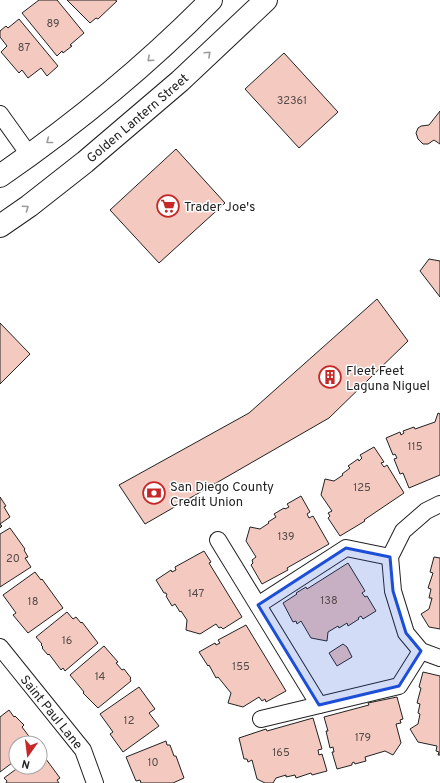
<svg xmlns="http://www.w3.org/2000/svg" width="440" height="783" font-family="Overpass,sans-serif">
	<rect width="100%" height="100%" fill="#fff"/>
	<path fill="#f3c9c0" stroke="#222" d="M 39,0 L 57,0 L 84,33 L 70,45 L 72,46 L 63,53 L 62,51 L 57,56 L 22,13 Z
		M 67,0 L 115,0 L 117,1 L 98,19 L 96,18 L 90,23 Z
		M 19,19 L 58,66 L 47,76 L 41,68 L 28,78 L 22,70 L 19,73 L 1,52 L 7,46 L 0,37 L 0,31 L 6,26 L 8,28 Z
		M 284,53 L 338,112 L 299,148 L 245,89 Z
		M 440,111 L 440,144 L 434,140 L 428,144 L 423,144 L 418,139 L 416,133 L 418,128 L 421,126 L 429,125 Z
		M 176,149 L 225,203 L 159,263 L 110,210 Z
		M 429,259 L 440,261 L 440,297 L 420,271 Z
		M 377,299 L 408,341 L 329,418 L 145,524 L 119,485 L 249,413 Z
		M 0,323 L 30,354 L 0,384 Z
		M 438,413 L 440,414 L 440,475 L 409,488 L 403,473 L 400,474 L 394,459 L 397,458 L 395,454 L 393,455 L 386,438 L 400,432 L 401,435 L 404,433 L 403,431 L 414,427 L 415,429 L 435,422 Z
		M 374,447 L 384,462 L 381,463 L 384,467 L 387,465 L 404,493 L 364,520 L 365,521 L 340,536 L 328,518 L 330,516 L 328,513 L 332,511 L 321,495 L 325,479 L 334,481 L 343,475 L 342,474 L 350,468 L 348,466 L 358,459 L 359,461 L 362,458 L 360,455 Z
		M 301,496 L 310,512 L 307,514 L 309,518 L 313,516 L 329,544 L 287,568 L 288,570 L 262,584 L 251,565 L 253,563 L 252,560 L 256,557 L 246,541 L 250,527 L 260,529 L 269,523 L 268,522 L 276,517 L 274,514 L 284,508 L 285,509 L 289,507 L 287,504 Z
		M 0,497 L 6,506 L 4,507 L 10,517 L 0,524 L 2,526 L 0,528 Z
		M 10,528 L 25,549 L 24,550 L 28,557 L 25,558 L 31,567 L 0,587 L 0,534 Z
		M 204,551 L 211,562 L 209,563 L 242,617 L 223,629 L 221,627 L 219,628 L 216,624 L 200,634 L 186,630 L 187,620 L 181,611 L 180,612 L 175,604 L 172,606 L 166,596 L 167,595 L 166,593 L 164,593 L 156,580 L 171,570 L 172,572 L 176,570 L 175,567 Z
		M 434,557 L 440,558 L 440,629 L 429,627 L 421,614 L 429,609 L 432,598 L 429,598 L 431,589 L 428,588 L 433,573 L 430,572 Z
		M 348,563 L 365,591 L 362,593 L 365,597 L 367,596 L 376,611 L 363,619 L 361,616 L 358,618 L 359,619 L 348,626 L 347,623 L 339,628 L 338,626 L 328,632 L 327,641 L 311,638 L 301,621 L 297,624 L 296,621 L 293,622 L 283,603 L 297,594 L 296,593 L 306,587 L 307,589 Z
		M 35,572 L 41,580 L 42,579 L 63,608 L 28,633 L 13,615 L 16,613 L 3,595 Z
		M 67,612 L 73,619 L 76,617 L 81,623 L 82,622 L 98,643 L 65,671 L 63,668 L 61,670 L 49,654 L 48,655 L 42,648 L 43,647 L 41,645 L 42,644 L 36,637 Z
		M 246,625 L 286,691 L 266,702 L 265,699 L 262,701 L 259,697 L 243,707 L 228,703 L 231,693 L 218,677 L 216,678 L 209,665 L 208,666 L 199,652 L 215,643 L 216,645 L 220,643 L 218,640 Z
		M 343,644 L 347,647 L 352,657 L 337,666 L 329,653 Z
		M 104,646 L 118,662 L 116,663 L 122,670 L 124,669 L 131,678 L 130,679 L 131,681 L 98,708 L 83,693 L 84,692 L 70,675 Z
		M 423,672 L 440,676 L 440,755 L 438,755 L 439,752 L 436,751 L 437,746 L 418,742 L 410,729 L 418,724 L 420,714 L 418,713 L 420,704 L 417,703 L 421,688 L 419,687 Z
		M 139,687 L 155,709 L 149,713 L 159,726 L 123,752 L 110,734 L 113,732 L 100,714 Z
		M 397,697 L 403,719 L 400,720 L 401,723 L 396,724 L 401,743 L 393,755 L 385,751 L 365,757 L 366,761 L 355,764 L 354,762 L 352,763 L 352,765 L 337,769 L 332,752 L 334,752 L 333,747 L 330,748 L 326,731 L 328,731 L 324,717 L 369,705 L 368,703 Z
		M 9,710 L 14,717 L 15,716 L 24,725 L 22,727 L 34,743 L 16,743 L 16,760 L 0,772 L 0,717 Z
		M 313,718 L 322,749 L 318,750 L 319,755 L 322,754 L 327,771 L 312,775 L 311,773 L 296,778 L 295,775 L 286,777 L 286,775 L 276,778 L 273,783 L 265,783 L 257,779 L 252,760 L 248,762 L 247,759 L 244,759 L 239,738 L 266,729 L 267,731 Z
		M 166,741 L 167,745 L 170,745 L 174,756 L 176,756 L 184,778 L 173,783 L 141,783 L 140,780 L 136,781 L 126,757 Z
		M 40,751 L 60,778 L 57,780 L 59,783 L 6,783 L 7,781 L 4,778 L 19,767 L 40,767 Z"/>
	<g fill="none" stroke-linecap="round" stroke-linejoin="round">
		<g stroke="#222" stroke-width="18">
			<g id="street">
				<path d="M 0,114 L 30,156"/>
				<path d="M 440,504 L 426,511 L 403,531 L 390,557 L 393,591 L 406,633 L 421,651 L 440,658"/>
				<path d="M 218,540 L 319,705"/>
				<path d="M 258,605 L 346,548 L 390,557"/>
				<path id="s1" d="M 0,647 L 83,750 L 95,783"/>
				<path d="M 261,719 L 399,686 L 421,651"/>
			</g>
		</g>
		<g stroke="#222" stroke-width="24">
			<g id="primary">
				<path d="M 0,176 C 75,124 147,65 211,0"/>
				<path id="s2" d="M 0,226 L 29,206 L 85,162 L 180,81 L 266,0"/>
			</g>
		</g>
		<use href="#street" stroke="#fff" stroke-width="16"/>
		<use href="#primary" stroke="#fff" stroke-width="22"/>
	</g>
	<defs><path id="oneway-chevron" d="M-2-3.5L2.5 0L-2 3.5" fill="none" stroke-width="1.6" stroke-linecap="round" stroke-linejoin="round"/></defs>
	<g stroke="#9c9c9c">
		<use href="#oneway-chevron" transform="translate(208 54) rotate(-43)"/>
		<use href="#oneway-chevron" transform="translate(150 59) rotate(138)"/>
		<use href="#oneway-chevron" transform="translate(49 141) rotate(142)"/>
		<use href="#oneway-chevron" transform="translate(26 208) rotate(-35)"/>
	</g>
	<path fill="#1d4ed8" fill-opacity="0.2" stroke="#1d4ed8" stroke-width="3" stroke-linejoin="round" d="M 346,548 L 390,557 L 393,591 L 406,633 L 421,651 L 399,686 L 319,705 L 258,605 Z"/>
	<defs>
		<g id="supermarket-ring" transform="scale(1.15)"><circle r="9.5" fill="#fff" stroke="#c62828" stroke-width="1.5"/><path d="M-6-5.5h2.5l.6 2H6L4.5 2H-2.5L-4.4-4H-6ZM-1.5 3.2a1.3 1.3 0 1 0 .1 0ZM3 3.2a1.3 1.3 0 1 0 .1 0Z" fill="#c62828"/></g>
		<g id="building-ring" transform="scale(1.15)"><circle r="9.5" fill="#fff" stroke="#c62828" stroke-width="1.5"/><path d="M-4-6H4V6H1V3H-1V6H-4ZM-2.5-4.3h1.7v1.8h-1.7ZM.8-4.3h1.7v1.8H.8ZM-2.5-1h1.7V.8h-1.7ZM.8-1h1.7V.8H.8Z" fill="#c62828"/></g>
		<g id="bank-ring" transform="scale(1.15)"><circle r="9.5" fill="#fff" stroke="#c62828" stroke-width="1.5"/><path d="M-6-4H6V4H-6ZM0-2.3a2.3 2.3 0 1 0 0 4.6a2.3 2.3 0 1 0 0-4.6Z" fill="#c62828"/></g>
	</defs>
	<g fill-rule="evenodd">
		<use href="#supermarket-ring" x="168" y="206"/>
		<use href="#building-ring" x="330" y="377"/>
		<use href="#bank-ring" x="154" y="493"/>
	</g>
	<g text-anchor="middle" stroke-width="3" stroke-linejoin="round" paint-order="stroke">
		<g font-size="11" fill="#564c4a">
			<text x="53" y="27">89</text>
			<text x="24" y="51">87</text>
			<text x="292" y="104">32361</text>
			<text x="415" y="450">115</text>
			<text x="362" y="491">125</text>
			<text x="286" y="540">139</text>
			<text x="13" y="562">20</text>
			<text x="196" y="597">147</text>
			<text x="329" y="604">138</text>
			<text x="33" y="605">18</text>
			<text x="67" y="644">16</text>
			<text x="241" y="670">155</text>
			<text x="100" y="680">14</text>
			<text x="129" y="724">12</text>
			<text x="363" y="741">179</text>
			<text x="281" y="756">165</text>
			<text x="153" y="766">10</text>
		</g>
		<g font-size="13" fill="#222" stroke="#fff">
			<text dy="5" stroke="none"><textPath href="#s2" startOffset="175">Golden Lantern Street</textPath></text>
			<text dy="5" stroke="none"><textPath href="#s1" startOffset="83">Saint Paul Lane</textPath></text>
		</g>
		<g font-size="13" fill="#222" stroke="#fff" text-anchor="start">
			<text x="184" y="211">Trader Joe's</text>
			<text x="346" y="375">Fleet Feet<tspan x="346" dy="15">Laguna Niguel</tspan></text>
			<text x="170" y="491">San Diego County<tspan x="170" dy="15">Credit Union</tspan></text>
		</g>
	</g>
	<g transform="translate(28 755) rotate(194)"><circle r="19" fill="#ffffff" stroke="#a7a7a7"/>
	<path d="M0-3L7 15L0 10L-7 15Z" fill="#c62828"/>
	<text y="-6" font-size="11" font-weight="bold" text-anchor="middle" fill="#222222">N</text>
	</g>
</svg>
